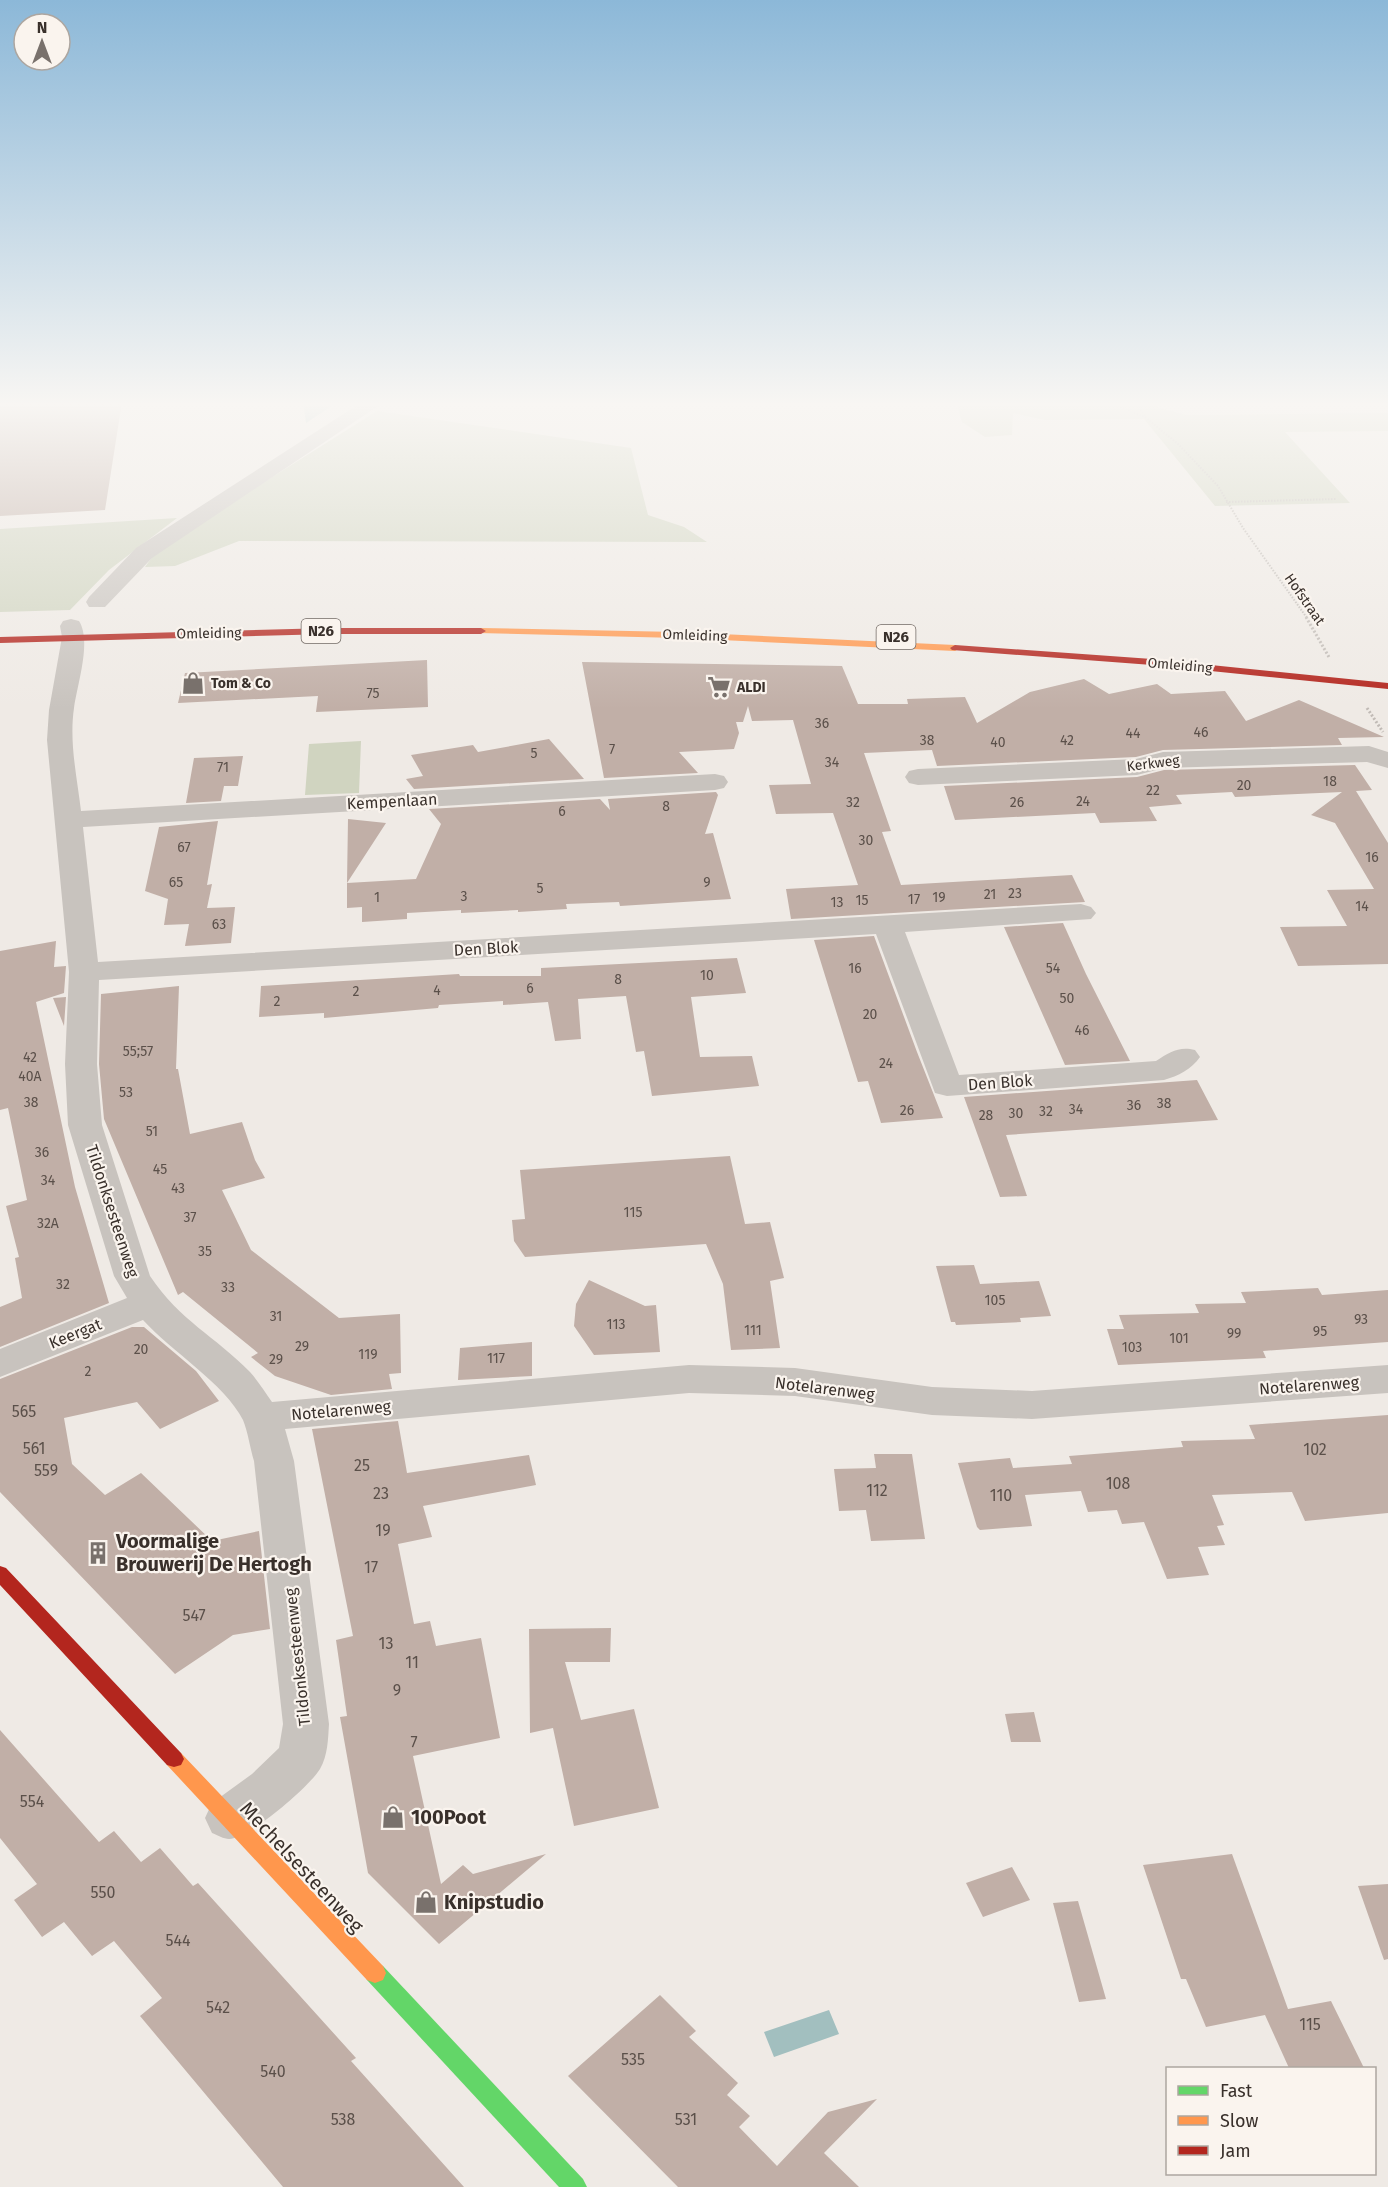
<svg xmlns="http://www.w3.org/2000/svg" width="1388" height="2187" font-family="'Fira Sans',sans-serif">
	<rect width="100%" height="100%" fill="#efeae5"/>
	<path fill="#d0d4c0" d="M 956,402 L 1139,402 L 1186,415 L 1388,413 L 1388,431 L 1285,432 L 1350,503 L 1215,506 L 1144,419 L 1045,420 L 1013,413 L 1012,435 L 985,437 L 962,422 Z
		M 377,411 L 631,448 L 648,515 L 684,527 L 707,542 L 239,541 L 175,566 L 145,567 L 158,549 Z
		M 177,518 L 109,570 L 70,610 L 0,612 L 0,529 Z
		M 361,741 L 359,793 L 305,795 L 309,744 Z"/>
	<path fill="#a2bfbf" d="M 303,402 L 338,402 L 306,423 Z
		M 829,2010 L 839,2034 L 774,2057 L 764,2032 Z"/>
	<path fill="#c1afa7" d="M 0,402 L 122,402 L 105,510 L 0,516 Z
		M 427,660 L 428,707 L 316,712 L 318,696 L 178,703 L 185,673 Z
		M 582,662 L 842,666 L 858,704 L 908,704 L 907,699 L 965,697 L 977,723 L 1030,692 L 1084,679 L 1109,694 L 1157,684 L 1171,694 L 1225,691 L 1246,721 L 1299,700 L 1384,737 L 1338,738 L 1342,745 L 1163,750 L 1136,757 L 937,766 L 932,750 L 864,753 L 891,831 L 882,832 L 901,885 L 1072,875 L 1085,902 L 791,919 L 786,889 L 858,885 L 833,813 L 776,814 L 769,785 L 811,784 L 793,720 L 752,721 L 748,706 L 743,722 L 736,722 L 739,733 L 734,749 L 679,752 L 698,773 L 604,778 Z
		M 549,739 L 584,779 L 414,789 L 406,779 L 423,776 L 411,755 L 473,745 L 478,752 Z
		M 243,756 L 238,786 L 224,786 L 221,801 L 186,803 L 194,758 Z
		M 1355,765 L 1372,790 L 1356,791 L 1388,843 L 1388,964 L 1298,966 L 1280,927 L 1347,926 L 1327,890 L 1374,889 L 1335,823 L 1311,815 L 1342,792 L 1235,797 L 1232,792 L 1176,795 L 1182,804 L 1149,807 L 1157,821 L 1100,823 L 1095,813 L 955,820 L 944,786 L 1137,777 L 1164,770 Z
		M 716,792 L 718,795 L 705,834 L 713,833 L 731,899 L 620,906 L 619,902 L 566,904 L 567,909 L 518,912 L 518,910 L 461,913 L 461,910 L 407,913 L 407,919 L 362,922 L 362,907 L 347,908 L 347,883 L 416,879 L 441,824 L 429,809 L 600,799 L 610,810 L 608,799 Z
		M 348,819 L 386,823 L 347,883 Z
		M 218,821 L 207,885 L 212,884 L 207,908 L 235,907 L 231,943 L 185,946 L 189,924 L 164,925 L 168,899 L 145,891 L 159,827 Z
		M 1063,923 L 1086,974 L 1130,1061 L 1065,1065 L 1004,927 Z
		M 874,936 L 917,1052 L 943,1118 L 881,1123 L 868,1081 L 858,1082 L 814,940 Z
		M 56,941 L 54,967 L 66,966 L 64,993 L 36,1002 L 75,1187 L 109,1303 L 0,1347 L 0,1307 L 22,1298 L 15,1258 L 19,1257 L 6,1206 L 27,1200 L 8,1108 L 0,1110 L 0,951 Z
		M 737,958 L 746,993 L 691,997 L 700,1057 L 752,1056 L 759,1086 L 652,1096 L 644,1051 L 636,1052 L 626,996 L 578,999 L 581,1039 L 555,1041 L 548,1002 L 503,1005 L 503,1001 L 439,1005 L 438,1008 L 324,1018 L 324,1013 L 259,1017 L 261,986 L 459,974 L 460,976 L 541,976 L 541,968 Z
		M 179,986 L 176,1069 L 178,1069 L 190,1134 L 242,1122 L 255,1160 L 265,1178 L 222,1190 L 251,1250 L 339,1318 L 400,1314 L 401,1373 L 389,1374 L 392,1389 L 331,1395 L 275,1376 L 251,1357 L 258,1353 L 183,1292 L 178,1295 L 104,1119 L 99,1064 L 101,994 Z
		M 66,997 L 64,1026 L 53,998 Z
		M 1197,1080 L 1218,1120 L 1006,1135 L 1027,1196 L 1000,1197 L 964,1097 Z
		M 730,1156 L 745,1224 L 770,1222 L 784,1278 L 770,1281 L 780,1348 L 731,1350 L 723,1284 L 706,1244 L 525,1257 L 514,1241 L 512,1220 L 525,1219 L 520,1170 Z
		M 974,1265 L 980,1284 L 1039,1281 L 1051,1316 L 1020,1318 L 1021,1322 L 956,1325 L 955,1322 L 951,1322 L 936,1266 Z
		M 589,1280 L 645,1306 L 656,1305 L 660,1352 L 594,1355 L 574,1326 L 576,1304 Z
		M 1318,1288 L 1322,1295 L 1388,1290 L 1388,1342 L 1263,1351 L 1266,1358 L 1118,1365 L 1107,1329 L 1124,1329 L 1119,1315 L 1199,1313 L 1195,1304 L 1246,1303 L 1241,1292 Z
		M 132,1327 L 144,1327 L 196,1371 L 219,1401 L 160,1429 L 137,1402 L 64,1418 L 72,1464 L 105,1495 L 141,1473 L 212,1541 L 259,1531 L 270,1629 L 233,1635 L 175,1674 L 0,1492 L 0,1379 Z
		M 532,1342 L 532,1376 L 458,1380 L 460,1348 Z
		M 1388,1415 L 1388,1513 L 1305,1521 L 1292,1492 L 1212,1495 L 1224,1525 L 1217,1526 L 1225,1545 L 1198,1547 L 1209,1575 L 1167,1579 L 1144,1522 L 1122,1524 L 1117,1510 L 1088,1512 L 1081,1491 L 1025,1495 L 1032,1526 L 980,1530 L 977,1527 L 958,1463 L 1010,1458 L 1013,1468 L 1072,1464 L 1069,1456 L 1183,1447 L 1181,1441 L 1255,1439 L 1249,1425 Z
		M 398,1421 L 407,1473 L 529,1455 L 536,1485 L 423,1506 L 432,1537 L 398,1544 L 414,1624 L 430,1621 L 436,1646 L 481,1638 L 500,1738 L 413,1756 L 441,1884 L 463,1865 L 473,1874 L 546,1854 L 439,1944 L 368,1873 L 340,1717 L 347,1716 L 336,1640 L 353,1636 L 312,1429 Z
		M 874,1454 L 912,1454 L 925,1539 L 871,1541 L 866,1510 L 839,1511 L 834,1469 L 876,1468 Z
		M 611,1628 L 610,1662 L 565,1662 L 581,1720 L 634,1709 L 659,1808 L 574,1826 L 553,1728 L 530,1733 L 529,1629 Z
		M 1034,1712 L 1041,1742 L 1011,1742 L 1005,1714 Z
		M 0,1730 L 99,1842 L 114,1831 L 141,1862 L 160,1848 L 193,1886 L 198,1883 L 356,2058 L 351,2061 L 464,2187 L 283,2187 L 140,2016 L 162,1998 L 114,1941 L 92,1956 L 64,1922 L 42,1937 L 14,1900 L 37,1884 L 0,1838 Z
		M 1232,1854 L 1288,2009 L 1331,2001 L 1364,2068 L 1289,2068 L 1265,2015 L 1206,2027 L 1186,1979 L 1181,1979 L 1143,1865 Z
		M 1012,1867 L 1030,1900 L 983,1917 L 966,1883 Z
		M 1388,1884 L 1388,1959 L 1384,1960 L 1358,1886 Z
		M 1078,1901 L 1106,1999 L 1079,2002 L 1053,1903 Z
		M 660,1995 L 696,2031 L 689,2037 L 738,2083 L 727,2095 L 750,2116 L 739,2127 L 777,2166 L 828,2112 L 877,2099 L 824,2153 L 859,2187 L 678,2187 L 568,2076 Z"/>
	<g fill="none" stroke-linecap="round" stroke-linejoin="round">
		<path stroke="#c1bbb6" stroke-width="2" stroke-dasharray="1.5 1.5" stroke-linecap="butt" d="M 1109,402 L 1145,417 L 1178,444 L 1218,486 L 1243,528 L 1307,618
			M 1135,402 L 1145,416
			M 1226,502 L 1336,499"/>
		<path stroke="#c1bbb6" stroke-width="3" stroke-dasharray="2 2" stroke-linecap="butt" d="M 1306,617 L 1329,657
			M 1367,708 L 1383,732"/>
		<path fill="#c8c3be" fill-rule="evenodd" d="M 362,402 L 384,402 L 152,558 L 105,607 L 89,607 L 86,602 L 89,597 L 136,548 Z
			M 71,619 L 79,621 C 92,641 77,685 74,708 C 69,742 77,777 81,811 L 715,774 L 724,776 L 728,782 L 724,788 L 715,790 L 83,827 L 98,962 L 1081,904 L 1091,907 L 1096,913 L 1091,919 L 905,932 L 959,1075 L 1156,1061 C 1170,1052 1179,1046 1195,1050 L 1200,1057 C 1192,1069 1178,1076 1164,1080 L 947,1096 L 935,1093 L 876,934 L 99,980 L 97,1064 L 102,1125 L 150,1276 C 180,1321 215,1336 250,1372 C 258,1381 265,1392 272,1402 L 689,1365 L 795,1368 L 932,1387 L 1032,1391 L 1388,1365 L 1388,1393 L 1032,1419 L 932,1415 L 795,1396 L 689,1393 L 285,1429 L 294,1461 L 329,1724 C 328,1739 328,1755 320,1769 C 309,1787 250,1838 229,1839 C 224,1839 217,1835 212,1833 L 205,1818 L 212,1803 L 252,1774 L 279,1748 L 283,1724 L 254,1461 C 250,1448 248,1432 243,1420 C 225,1384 171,1351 143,1320 L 0,1377 L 0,1349 L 127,1298 L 114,1276 L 68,1125 L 65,1064 L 69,972 L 47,740 L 49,710 L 62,637 L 60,626 L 63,621 Z
			M 1369,746 L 1388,752 L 1388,768 L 1367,762 L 1164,768 L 1137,775 L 918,785 L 909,783 L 905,777 L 909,771 L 918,769 L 1136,759 L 1163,752 Z"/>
		<path fill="#63d668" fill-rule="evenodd" d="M 375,1963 L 383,1966 L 583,2179 L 587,2187 L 559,2187 L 367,1980 L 364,1973 L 367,1966 Z"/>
		<path fill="#ff974d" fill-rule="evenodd" d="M 481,628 L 678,632 L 955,645 L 960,648 L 955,651 L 678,638 L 478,633 L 478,629 Z
			M 174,1751 L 181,1753 L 383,1966 L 386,1973 L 383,1980 L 375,1983 L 367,1980 L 167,1765 L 164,1759 L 167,1753 Z"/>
		<path fill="#b3261e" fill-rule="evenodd" d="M 330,628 L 481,628 L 486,631 L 481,634 L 330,634 L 0,643 L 0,637 Z
			M 955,645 L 1152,659 L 1388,683 L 1388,689 L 1152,665 L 952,650 L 950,648 Z
			M 0,1566 L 6,1568 L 181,1753 L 184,1759 L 181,1765 L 174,1767 L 167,1765 L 0,1585 Z"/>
	</g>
	<linearGradient id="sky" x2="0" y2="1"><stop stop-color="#8cb8d8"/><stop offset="0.57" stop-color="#f8f6f3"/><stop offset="1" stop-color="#f8f6f3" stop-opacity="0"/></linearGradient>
	<rect width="1388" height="709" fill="url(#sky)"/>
	<defs>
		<g id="shop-bare" transform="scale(1.8)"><path d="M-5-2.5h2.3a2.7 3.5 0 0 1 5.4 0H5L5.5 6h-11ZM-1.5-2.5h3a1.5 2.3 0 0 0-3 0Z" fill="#79716c" stroke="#faf4ee" stroke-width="2.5" paint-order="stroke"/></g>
		<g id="supermarket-bare" transform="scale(1.8)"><path d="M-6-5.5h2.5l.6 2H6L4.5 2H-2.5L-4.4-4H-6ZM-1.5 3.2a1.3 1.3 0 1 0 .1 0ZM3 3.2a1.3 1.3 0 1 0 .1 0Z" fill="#79716c" stroke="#faf4ee" stroke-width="2.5" paint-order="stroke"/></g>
		<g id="building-bare" transform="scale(1.8)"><path d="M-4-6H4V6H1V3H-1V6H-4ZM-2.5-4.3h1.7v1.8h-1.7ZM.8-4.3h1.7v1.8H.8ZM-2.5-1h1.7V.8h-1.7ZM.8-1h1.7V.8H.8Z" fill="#79716c" stroke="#faf4ee" stroke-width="2.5" paint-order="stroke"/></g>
	</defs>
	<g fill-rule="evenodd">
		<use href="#shop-bare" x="193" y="683"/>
		<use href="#supermarket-bare" x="719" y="687"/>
		<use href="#building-bare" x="98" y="1553"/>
		<use href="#shop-bare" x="393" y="1817"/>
		<use href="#shop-bare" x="426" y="1902"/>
	</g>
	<g text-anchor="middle" stroke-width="4.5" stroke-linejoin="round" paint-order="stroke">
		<g font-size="14" fill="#39302b" stroke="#faf4ee">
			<text transform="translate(1305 599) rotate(55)" y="5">Hofstraat</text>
			<text transform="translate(209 633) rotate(-1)" y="5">Omleiding</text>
			<text transform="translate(695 635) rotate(2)" y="5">Omleiding</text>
			<text transform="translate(1180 665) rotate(5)" y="5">Omleiding</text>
			<text transform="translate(1153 763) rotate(-7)" y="5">Kerkweg</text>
		</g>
		<g font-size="14" font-weight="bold" fill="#39302b" stroke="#faf4ee" text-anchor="start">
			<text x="211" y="688">Tom &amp; Co</text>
			<text x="737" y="692">ALDI</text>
		</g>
		<g font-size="14" fill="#5b504a">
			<text x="373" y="698">75</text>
			<text x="822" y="728">36</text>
			<text x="1201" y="737">46</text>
			<text x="1133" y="738">44</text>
			<text x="927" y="745">38</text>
			<text x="1067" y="745">42</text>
			<text x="998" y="747">40</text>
			<text x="612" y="754">7</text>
			<text x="534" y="758">5</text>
			<text x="832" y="767">34</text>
			<text x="223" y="772">71</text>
			<text x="1330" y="786">18</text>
			<text x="1244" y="790">20</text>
			<text x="1153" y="795">22</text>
			<text x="1083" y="806">24</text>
			<text x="853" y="807">32</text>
			<text x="1017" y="807">26</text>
			<text x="666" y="811">8</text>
			<text x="562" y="816">6</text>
			<text x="866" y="845">30</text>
			<text x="184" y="852">67</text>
			<text x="1372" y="862">16</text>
			<text x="176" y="887">65</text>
			<text x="707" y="887">9</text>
			<text x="540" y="893">5</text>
			<text x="1015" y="898">23</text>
			<text x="990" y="899">21</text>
			<text x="464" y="901">3</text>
			<text x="377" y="902">1</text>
			<text x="939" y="902">19</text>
			<text x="914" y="904">17</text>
			<text x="862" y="905">15</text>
			<text x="837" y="907">13</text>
			<text x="1362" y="911">14</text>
			<text x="219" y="929">63</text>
			<text x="855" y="973">16</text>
			<text x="1053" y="973">54</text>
			<text x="707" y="980">10</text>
			<text x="618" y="984">8</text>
			<text x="530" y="993">6</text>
			<text x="437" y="995">4</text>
			<text x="356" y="996">2</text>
			<text x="1067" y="1003">50</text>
			<text x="277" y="1006">2</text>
			<text x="870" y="1019">20</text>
			<text x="1082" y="1035">46</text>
			<text x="138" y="1056">55;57</text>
			<text x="30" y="1062">42</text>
			<text x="886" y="1068">24</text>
			<text x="30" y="1081">40A</text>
			<text x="126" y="1097">53</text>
			<text x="31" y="1107">38</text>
			<text x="1164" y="1108">38</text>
			<text x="1134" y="1110">36</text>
			<text x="1076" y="1114">34</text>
			<text x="907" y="1115">26</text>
			<text x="1046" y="1116">32</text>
			<text x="1016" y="1118">30</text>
			<text x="986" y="1120">28</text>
			<text x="152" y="1136">51</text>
			<text x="42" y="1157">36</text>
			<text x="160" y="1174">45</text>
			<text x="48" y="1185">34</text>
			<text x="178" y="1193">43</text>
			<text x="633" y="1217">115</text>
			<text x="190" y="1222">37</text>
			<text x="48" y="1228">32A</text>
			<text x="205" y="1256">35</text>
			<text x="63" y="1289">32</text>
			<text x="228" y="1292">33</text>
			<text x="995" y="1305">105</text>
			<text x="276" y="1321">31</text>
			<text x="1361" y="1324">93</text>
			<text x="616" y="1329">113</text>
			<text x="753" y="1335">111</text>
			<text x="1320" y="1336">95</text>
			<text x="1234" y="1338">99</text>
			<text x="1179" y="1343">101</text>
			<text x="302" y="1351">29</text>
			<text x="1132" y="1352">103</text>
			<text x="141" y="1354">20</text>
			<text x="368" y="1359">119</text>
			<text x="496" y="1363">117</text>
			<text x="276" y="1364">29</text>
			<text x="88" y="1376">2</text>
		</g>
		<g fill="#faf4ee" stroke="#736b66" stroke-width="1.5">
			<rect x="301.5" y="619" width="39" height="24" rx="4.5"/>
			<rect x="876.5" y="625" width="39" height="24" rx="4.5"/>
		</g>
		<g font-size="15" font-weight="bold" fill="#39302b">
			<text x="321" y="636">N26</text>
			<text x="896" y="642">N26</text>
		</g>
		<g font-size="16" fill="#39302b" stroke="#faf4ee">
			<text transform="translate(392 801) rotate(-3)" y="6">Kempenlaan</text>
			<text transform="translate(486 948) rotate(-3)" y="6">Den Blok</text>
			<text transform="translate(1000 1082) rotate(-4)" y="6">Den Blok</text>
			<text transform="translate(113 1211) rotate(72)" y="6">Tildonksesteenweg</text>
			<text transform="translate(75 1333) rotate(-22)" y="6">Keergat</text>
			<text transform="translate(1309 1385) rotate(-4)" y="6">Notelarenweg</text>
			<text transform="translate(825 1388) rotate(7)" y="6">Notelarenweg</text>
			<text transform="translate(341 1410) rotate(-5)" y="6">Notelarenweg</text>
			<text transform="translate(297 1657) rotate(-96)" y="6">Tildonksesteenweg</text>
		</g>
		<g font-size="16" fill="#5b504a">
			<text x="24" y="1417">565</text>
			<text x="34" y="1454">561</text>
			<text x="1315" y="1455">102</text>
			<text x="362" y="1471">25</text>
			<text x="46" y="1476">559</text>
			<text x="1118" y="1489">108</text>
			<text x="877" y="1496">112</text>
			<text x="381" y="1499">23</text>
			<text x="1001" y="1501">110</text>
			<text x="383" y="1536">19</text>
			<text x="371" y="1573">17</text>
			<text x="194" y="1621">547</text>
			<text x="386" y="1649">13</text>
			<text x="412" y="1668">11</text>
			<text x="397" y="1696">9</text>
			<text x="414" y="1748">7</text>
			<text x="32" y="1807">554</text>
			<text x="103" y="1898">550</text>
			<text x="178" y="1946">544</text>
			<text x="218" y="2013">542</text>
			<text x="1310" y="2030">115</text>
			<text x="633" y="2065">535</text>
			<text x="273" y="2077">540</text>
			<text x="343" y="2125">538</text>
			<text x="686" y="2125">531</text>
		</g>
		<g font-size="20" font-weight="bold" fill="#39302b" stroke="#faf4ee" text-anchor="start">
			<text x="116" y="1548">Voormalige<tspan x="116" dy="23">Brouwerij De Hertogh</tspan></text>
			<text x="411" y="1824">100Poot</text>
			<text x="444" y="1909">Knipstudio</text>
		</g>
		<g font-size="20" fill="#39302b" stroke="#faf4ee">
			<text transform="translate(302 1867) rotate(47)" y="7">Mechelsesteenweg</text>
		</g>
	</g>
	<rect x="1166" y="2067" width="210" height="108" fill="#faf4ee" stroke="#ada6a0" stroke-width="1.5"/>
	<rect x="1178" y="2086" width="30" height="9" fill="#63d668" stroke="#ada6a0" stroke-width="1.5"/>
	<text x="1220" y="2097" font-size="18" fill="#39302b">Fast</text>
	<rect x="1178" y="2116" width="30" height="9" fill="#ff974d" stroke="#ada6a0" stroke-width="1.5"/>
	<text x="1220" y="2127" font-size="18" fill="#39302b">Slow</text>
	<rect x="1178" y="2146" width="30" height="9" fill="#b3261e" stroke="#ada6a0" stroke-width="1.5"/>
	<text x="1220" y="2157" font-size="18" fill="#39302b">Jam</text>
	<g transform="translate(42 42)"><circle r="28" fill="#faf4ee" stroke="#ada6a0" stroke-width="1.5"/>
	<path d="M0-4.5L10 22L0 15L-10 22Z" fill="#79716c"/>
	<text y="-9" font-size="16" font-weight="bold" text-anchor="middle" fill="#39302b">N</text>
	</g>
</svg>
